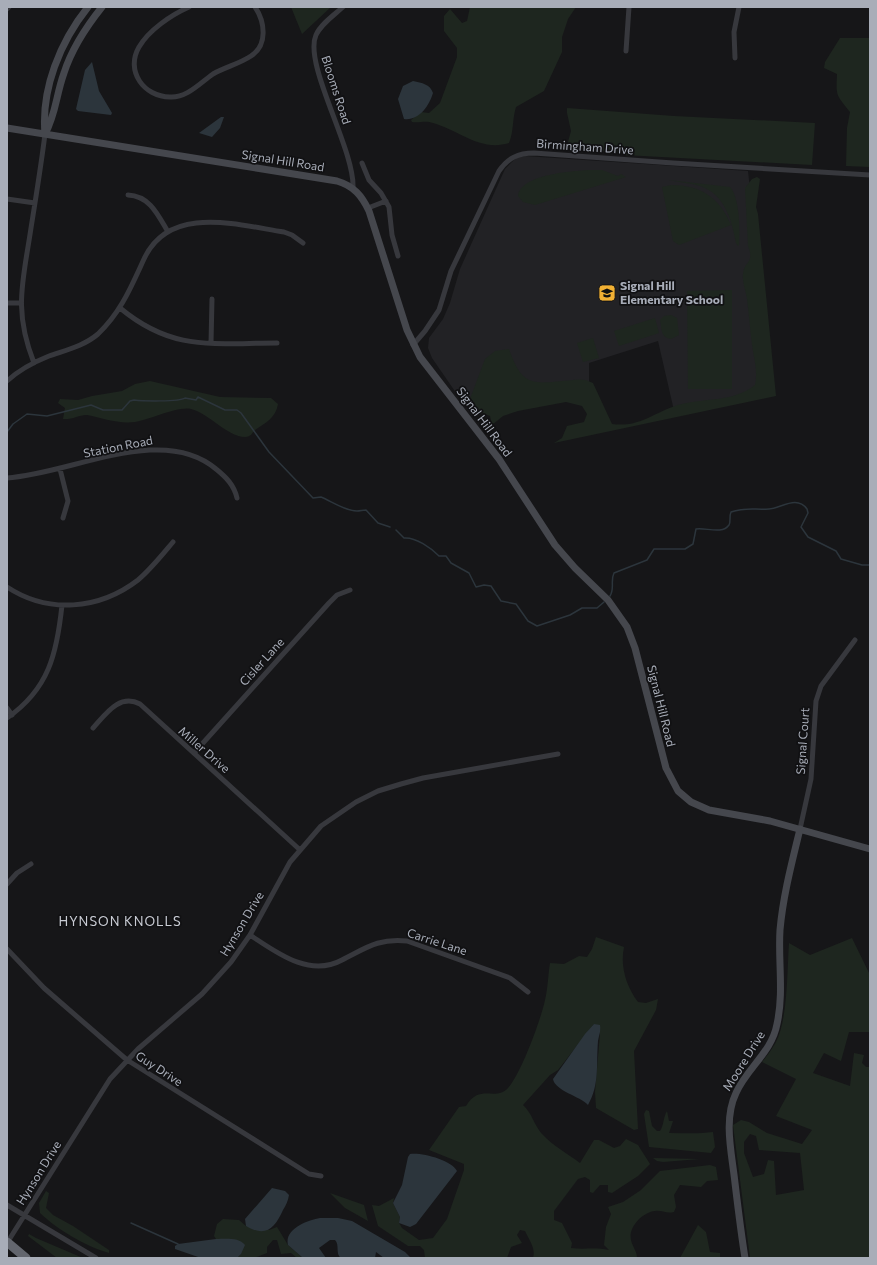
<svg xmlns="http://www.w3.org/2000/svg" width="877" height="1265" font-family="Commissioner,sans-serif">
	<rect width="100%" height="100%" fill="#161618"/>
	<path fill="#222225" d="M 525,156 L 748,171 L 773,393 L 675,415 L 658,341 L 589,363 L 589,385 L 472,416 L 432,358 L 428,348 L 429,338 L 443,319 L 450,303 L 460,269 L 505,169 L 516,158 Z"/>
	<path fill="#1e261f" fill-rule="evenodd" d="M 291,7 L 331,7 L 302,34 Z
		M 470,7 L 576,7 L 568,19 L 562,37 L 562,52 L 544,91 L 516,107 C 512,120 514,131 509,143 C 480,152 459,130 433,123 C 426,120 420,123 412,122 L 411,120 L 421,112 L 429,113 L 440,103 L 457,57 L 457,48 L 444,31 L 444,16 L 450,9 L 462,23 L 467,21 Z
		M 840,38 L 870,38 L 870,167 L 846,166 L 847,128 L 850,112 C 836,94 836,97 837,74 L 824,68 L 825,62 Z
		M 567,108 L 674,116 L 815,123 L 812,165 L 624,155 L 614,152 L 566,149 L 571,131 L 567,113 Z
		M 590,170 L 602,170 L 618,176 L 621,174 L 626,177 L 535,205 L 523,202 L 518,196 C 521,174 573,171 590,170 Z
		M 757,177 L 760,179 L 756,207 L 758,214 L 776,396 L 554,443 L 562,438 L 567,426 L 584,422 L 587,414 L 582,406 L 566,402 L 518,411 L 503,416 L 492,425 L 490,416 L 476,410 L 470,399 L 485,359 L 495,351 L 509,349 C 523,390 535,383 573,380 C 582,379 585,379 593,383 L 612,424 C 642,428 656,410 682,404 C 706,398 734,402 755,385 C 758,371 754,359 752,345 C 750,330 749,314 747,299 C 746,291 742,282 743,274 C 744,261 755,263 748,246 L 745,188 L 752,179 Z
		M 669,180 L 730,187 C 740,198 740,230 739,245 L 738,246 L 736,243 C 732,222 726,198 705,188 C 694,183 681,183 669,180 Z
		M 671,185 C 701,185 720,198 731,225 L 679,245 L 673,241 L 662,187 Z
		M 732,290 L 732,389 L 688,389 L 687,291 Z
		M 671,315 L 677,318 L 679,335 L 671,339 C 660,337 662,329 660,320 L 664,316 Z
		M 655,318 L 659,333 L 619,346 L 614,331 Z
		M 593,338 L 599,358 L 583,362 L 577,343 Z
		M 150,381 L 220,397 L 271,398 L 278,404 C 276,418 265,423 255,430 C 252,433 251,437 245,437 C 228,437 208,413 191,409 C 178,406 149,420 135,422 C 117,424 103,418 87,415 C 81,414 72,420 63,419 L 65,408 L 58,403 L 60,399 L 78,400 L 92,396 L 122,391 L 135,384 Z
		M 596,937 L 624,947 C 620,966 626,986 638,1002 L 646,1003 L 658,999 L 656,1010 L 634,1051 L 638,1129 L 634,1130 L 596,1108 L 595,1092 L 600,1034 L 594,1024 L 558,1070 L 550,1075 L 523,1105 C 532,1113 534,1125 542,1134 C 552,1145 568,1154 580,1163 L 594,1140 L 599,1140 L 614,1148 L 620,1146 L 626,1139 L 638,1145 L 650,1164 L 638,1176 L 612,1193 L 608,1192 L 608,1185 L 600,1185 L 593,1193 L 590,1192 L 590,1180 L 585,1177 L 578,1179 L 554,1211 L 554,1220 L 562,1223 L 572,1243 L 571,1248 C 583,1250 595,1247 609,1250 L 604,1245 L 606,1227 L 611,1214 L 608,1207 L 623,1202 L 641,1190 L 660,1171 L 710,1165 L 716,1167 L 718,1180 L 707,1181 L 701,1187 L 680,1185 L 674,1195 L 676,1207 L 674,1212 C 666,1214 662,1210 655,1211 C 643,1212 628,1227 631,1240 C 632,1246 637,1251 637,1258 L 533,1258 C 536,1248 529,1240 525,1231 L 520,1230 L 517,1235 L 522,1243 L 511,1247 L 507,1258 L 425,1258 L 424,1250 L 420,1246 L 408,1246 L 378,1226 L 372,1205 L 379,1206 L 394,1198 L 393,1203 L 400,1217 L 399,1223 L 402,1228 L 419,1240 L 433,1238 L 447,1219 L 464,1170 L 464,1164 L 429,1150 L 459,1107 L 466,1106 C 480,1083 495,1102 508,1088 C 521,1074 541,1019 545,1000 C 548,988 548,975 550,963 L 564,964 L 579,956 L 587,957 L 592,949 Z
		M 852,938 L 870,975 L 870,1032 L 849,1032 L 841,1061 L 824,1053 L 813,1073 L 850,1086 L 854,1053 L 864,1055 L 862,1063 L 866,1067 L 870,1067 L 870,1258 L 750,1258 L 733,1125 L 741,1120 L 749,1122 L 767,1133 L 802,1144 L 812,1130 L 776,1116 L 796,1079 L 762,1062 C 767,1056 772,1049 776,1042 C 788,1019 787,970 789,943 L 810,955 ZM 750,1134 L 756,1136 L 759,1150 L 800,1153 L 804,1190 L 776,1195 L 774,1161 L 768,1160 L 764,1174 L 753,1177 L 744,1153 L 744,1142 Z
		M 646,1110 L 649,1111 L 652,1126 L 657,1131 L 660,1131 C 664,1125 663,1118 667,1111 L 669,1121 L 673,1121 L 669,1133 C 684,1133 699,1134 713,1132 L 715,1147 L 711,1153 L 649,1147 L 644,1114 Z
		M 653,1158 L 700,1159 L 663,1162 L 657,1161 Z
		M 46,1191 L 49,1193 L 46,1208 L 53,1215 L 73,1226 L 109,1250 L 109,1253 C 85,1246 58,1230 40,1213 L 39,1203 Z
		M 330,1193 L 364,1205 L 368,1221 L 345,1208 Z
		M 223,1219 L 239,1220 L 246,1226 L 269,1230 L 277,1227 L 288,1245 L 303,1258 L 297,1258 L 291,1253 L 281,1254 L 277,1240 L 273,1240 L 267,1247 L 267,1253 L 254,1258 L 237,1258 L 241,1254 L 231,1239 L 216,1239 L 214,1236 L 217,1224 Z
		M 698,1225 L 706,1232 L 710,1252 L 720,1253 L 720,1258 L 680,1258 Z
		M 29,1234 L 36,1238 L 83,1258 L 57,1258 L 28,1236 Z"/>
	<path fill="#2c353c" d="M 92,62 L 99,91 L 112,113 L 111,115 L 78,111 L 76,109 L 85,70 Z
		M 413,81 C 422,83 430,84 433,93 C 429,106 419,121 404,119 L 398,99 L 403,86 Z
		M 221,117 L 224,117 L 220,128 L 212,137 L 199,133 Z
		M 594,1024 L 600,1025 C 601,1031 599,1035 598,1041 C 596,1064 600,1084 588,1105 C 580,1096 555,1091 553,1079 L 585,1034 Z
		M 410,1154 C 421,1152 452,1160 457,1171 L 416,1224 L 410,1227 L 399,1223 L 400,1217 L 393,1203 L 402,1185 L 408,1157 Z
		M 272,1188 L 285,1191 L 289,1195 C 288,1201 286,1205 283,1210 C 275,1228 266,1238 246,1226 L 245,1219 Z
		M 320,1218 L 338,1218 L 352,1221 L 405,1252 L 411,1258 L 384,1258 L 376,1252 L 375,1258 L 341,1258 C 335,1254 340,1245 335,1240 L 330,1240 L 319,1248 L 326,1258 L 303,1258 L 288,1245 C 284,1229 308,1220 320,1218 Z
		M 216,1239 C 225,1239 239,1237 245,1245 L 241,1254 L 237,1258 L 201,1258 L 175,1249 L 175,1246 L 178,1244 Z"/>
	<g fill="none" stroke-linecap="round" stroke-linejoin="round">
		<path stroke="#2c353c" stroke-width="1.5" d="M 7,432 L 13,424 L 27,414 L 47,416 L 91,405 L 103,410 L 122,410 L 130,401 L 134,400 C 142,401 179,402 185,398 L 196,400 L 198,397 L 225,410 L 237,410 L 241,413 L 269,452 L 313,498 L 321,497 C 331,501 345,511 357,511 C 360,511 363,510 366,510 L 378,523 L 390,527
			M 396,530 L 404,538 C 416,537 431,548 439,556 L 446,556 L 451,563 L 469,573 L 476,587 L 484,585 L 491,586 L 501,601 L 516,604 L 528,621 L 537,626 L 570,615 L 582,608 L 597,608 L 604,602
			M 610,596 C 615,588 610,581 614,573 L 647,560 L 654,549 L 685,549 L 693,544 L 696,529 C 705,527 722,535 729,525 C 731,522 729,516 731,512 C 746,507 754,510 769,509 C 781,508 797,495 807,509 L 808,513 L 801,527 L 808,537 L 836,551 L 841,559 L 862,565 L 870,565
			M 131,1223 L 178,1244"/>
		<path stroke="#37383d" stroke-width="5" d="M 189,7 C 171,15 149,30 139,47 C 125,71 144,97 170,97 C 187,98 200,83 213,74 C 225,67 239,64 251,56 C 268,45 265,22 255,7
			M 343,7 C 334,15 321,24 316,35 C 303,64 355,150 353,188
			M 7,9 L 9,7
			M 626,51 L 629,7
			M 735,58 L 734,32 L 739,7
			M 362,163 L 369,180 L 381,193 L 389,207 L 392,235 L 398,256
			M 128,195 C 150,196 158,215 168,232
			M 7,199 L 35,203
			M 368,208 L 386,201
			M 7,303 L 20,303
			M 120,308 C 173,352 213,343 277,343
			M 211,343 L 212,299
			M 413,345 L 425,331 L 439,310 L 451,271 L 499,171 C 508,158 518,153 534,153 L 673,163 L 870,175
			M 34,363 C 13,309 23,282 31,228 C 36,197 41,166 45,134
			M 7,381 C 19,370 34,362 49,356 C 66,350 84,346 98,334 C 121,312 131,287 144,259 C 169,204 238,225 284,232 L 292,235 L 303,243
			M 60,469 L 68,501 L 63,518
			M 7,478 C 71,474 162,423 216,469 C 226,477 234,485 237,498
			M 7,587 C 48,614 99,610 138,580 C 151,569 162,555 173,542
			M 7,708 L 12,715
			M 7,718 C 49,689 57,653 62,605
			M 93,728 C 105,715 119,693 140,704 L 299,849
			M 194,753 L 329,603 L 337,595 L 350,590
			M 800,829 L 811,779 L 816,701 L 821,686 L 855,640
			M 7,884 L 17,873 L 31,864
			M 250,935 C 276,952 309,978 342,960 C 366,948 378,938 407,941 L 510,978 L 528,992
			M 7,949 L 44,988 L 127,1060 L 309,1174 L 321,1176
			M 7,1205 L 96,1258
			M 7,1243 L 110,1079 L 138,1049 L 202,994 L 231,962 L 250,935 L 290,862 L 321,826 L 356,802 L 378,791 L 401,784 L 423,778 L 558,754"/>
		<path stroke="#45474d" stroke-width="7" d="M 7,128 L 337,181 C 354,186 362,196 369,211 L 407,330 L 420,357 L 499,459 L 555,545 L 575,568 L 608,600 L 627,627 L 635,648 L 666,768 L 678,791 L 691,802 L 709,810 L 770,821 L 870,849
			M 45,134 C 56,114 56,95 64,73 C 72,48 86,27 102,7
			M 45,134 C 41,89 60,42 88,7
			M 745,1258 C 741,1233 738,1208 735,1183 C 732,1154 723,1120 736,1093 C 747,1068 772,1052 777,1024 C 784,993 778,961 780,930 C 783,896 792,862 800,829"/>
		<path stroke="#63666e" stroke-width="9" d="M 7,1242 L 26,1258"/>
	</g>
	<defs>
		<g id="school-square" transform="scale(0.9)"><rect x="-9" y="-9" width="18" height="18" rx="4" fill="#f2b134" stroke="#111113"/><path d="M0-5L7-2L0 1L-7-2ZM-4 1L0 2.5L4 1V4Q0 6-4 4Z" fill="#111"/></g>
	</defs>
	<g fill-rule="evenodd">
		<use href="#school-square" x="607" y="293"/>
	</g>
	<g text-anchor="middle" stroke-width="3.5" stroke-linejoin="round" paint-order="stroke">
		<g font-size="12" fill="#a8adb8" stroke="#111113">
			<text transform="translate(336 90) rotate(72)" y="4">Blooms Road</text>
			<text transform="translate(585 147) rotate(4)" y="4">Birmingham Drive</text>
			<text transform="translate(283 161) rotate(9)" y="4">Signal Hill Road</text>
			<text transform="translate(484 422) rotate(53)" y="4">Signal Hill Road</text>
			<text transform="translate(118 447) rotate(-11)" y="4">Station Road</text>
			<text transform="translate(262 662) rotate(-48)" y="4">Cisler Lane</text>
			<text transform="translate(661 706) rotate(76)" y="4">Signal Hill Road</text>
			<text transform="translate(803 741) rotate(-86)" y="4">Signal Court</text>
			<text transform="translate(204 750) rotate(41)" y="4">Miller Drive</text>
			<text transform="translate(242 924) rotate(-59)" y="4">Hynson Drive</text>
			<text transform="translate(437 942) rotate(18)" y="4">Carrie Lane</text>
			<text transform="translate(744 1061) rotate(-58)" y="4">Moore Drive</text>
			<text transform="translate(159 1069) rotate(33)" y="4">Guy Drive</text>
			<text transform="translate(39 1173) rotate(-58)" y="4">Hynson Drive</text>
		</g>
		<g font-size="12" font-weight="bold" fill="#a8adb8" stroke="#111113" text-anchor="start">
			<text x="620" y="290">Signal Hill<tspan x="620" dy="14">Elementary School</tspan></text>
		</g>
		<g font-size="13" letter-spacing="1" fill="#c9ccd4" stroke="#111113">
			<text x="120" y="926">HYNSON KNOLLS</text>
		</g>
	</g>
	<rect width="877" height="1265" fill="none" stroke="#a8adb8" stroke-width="16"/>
</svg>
